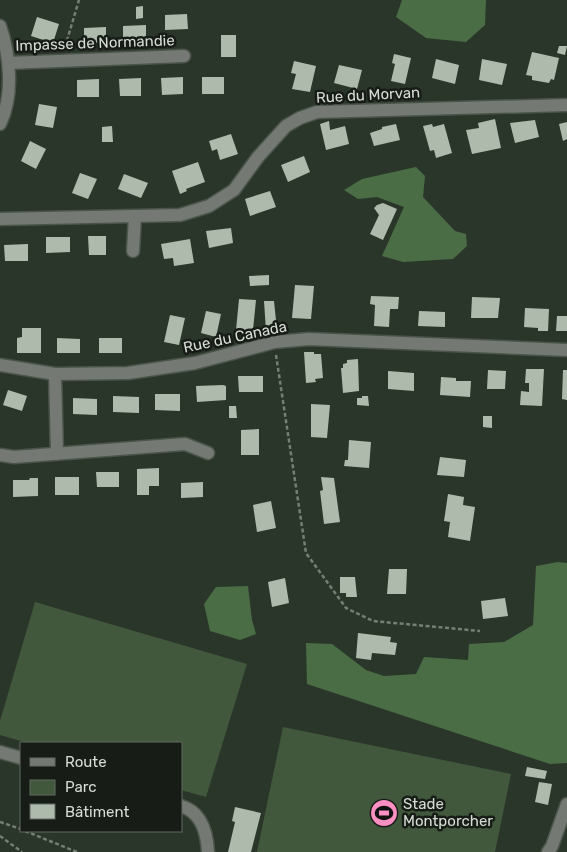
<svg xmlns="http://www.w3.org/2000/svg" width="567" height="852" font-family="Rubik,sans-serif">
	<rect width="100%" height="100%" fill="#2b362a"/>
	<path fill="#41583d" d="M 35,602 L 247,664 L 206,797 L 181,790 L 181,743 L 28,743 L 0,735 L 0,721 Z
		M 283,727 L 511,774 L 495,852 L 257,852 Z"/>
	<path fill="#4a6d45" d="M 402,0 L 486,0 L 485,25 L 466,42 L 426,38 L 396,17 Z
		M 416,167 L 425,176 L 423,197 L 455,231 L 466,234 L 467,246 L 453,259 L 403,262 L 382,256 L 404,207 L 377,197 L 358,199 L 344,190 L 362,179 Z
		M 558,562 L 567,563 L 567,763 L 550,764 L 307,684 L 306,643 L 332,644 L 366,670 L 384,676 L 416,674 L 424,657 L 468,660 L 469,644 L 504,642 L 533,625 L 536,566 Z
		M 248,586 L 252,620 L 256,634 L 240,640 L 210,631 L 204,604 L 216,587 Z"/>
	<path fill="#aebbac" d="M 143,6 L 143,18 L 136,19 L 136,7 Z
		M 187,14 L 188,29 L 165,30 L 165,15 Z
		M 37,17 L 59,24 L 53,43 L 31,36 Z
		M 146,25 L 146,41 L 123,42 L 123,26 Z
		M 106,27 L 106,43 L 84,43 L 84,28 Z
		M 221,35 L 236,35 L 236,57 L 221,57 Z
		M 559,46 L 567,46 L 565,55 L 557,53 Z
		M 532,52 L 559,58 L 554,80 L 551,79 L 549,83 L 532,80 L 532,76 L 526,75 Z
		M 394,54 L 411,58 L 405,84 L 391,81 L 395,64 L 392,63 Z
		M 436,59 L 459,65 L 455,84 L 432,78 Z
		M 482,59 L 507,64 L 502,85 L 479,80 Z
		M 294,61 L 316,66 L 310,92 L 292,89 L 296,74 L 291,73 Z
		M 339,65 L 362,70 L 357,89 L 334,83 Z
		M 183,77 L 183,94 L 162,95 L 161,78 Z
		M 202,77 L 224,77 L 224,94 L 202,94 Z
		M 141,78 L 141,96 L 120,96 L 119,79 Z
		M 99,79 L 99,97 L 77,97 L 77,80 Z
		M 39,104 L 57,107 L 53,128 L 35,125 Z
		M 495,119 L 501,148 L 472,154 L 466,130 L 479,128 L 478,123 Z
		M 535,120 L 539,137 L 515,143 L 510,123 Z
		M 329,121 L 330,130 L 345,126 L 349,144 L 326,150 L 320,124 Z
		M 567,122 L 567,139 L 563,141 L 559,124 Z
		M 396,124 L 400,140 L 374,146 L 370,133 L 382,129 L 382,127 Z
		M 432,124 L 433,127 L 444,124 L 452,153 L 436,158 L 434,150 L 430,151 L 423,126 Z
		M 112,126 L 113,142 L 102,142 L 102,127 Z
		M 231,134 L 238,154 L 220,160 L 217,149 L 212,151 L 209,141 Z
		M 30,141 L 46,149 L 36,169 L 21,161 Z
		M 304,156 L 310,172 L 288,182 L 281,165 Z
		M 198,162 L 205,182 L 186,189 L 187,191 L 180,194 L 172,171 Z
		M 80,173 L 97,179 L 88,199 L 72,193 Z
		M 124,174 L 148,183 L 141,198 L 118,189 Z
		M 270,191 L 276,207 L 250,216 L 245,199 Z
		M 383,203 L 397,209 L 383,240 L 370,234 L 379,215 L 374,208 L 377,205 Z
		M 231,228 L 233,243 L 209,248 L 206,231 Z
		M 88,236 L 106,236 L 106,255 L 89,255 Z
		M 46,237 L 70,237 L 70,252 L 46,253 Z
		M 190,239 L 194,263 L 174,266 L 173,258 L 164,259 L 161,244 Z
		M 28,244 L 28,261 L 5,261 L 4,245 Z
		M 269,275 L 269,285 L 250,286 L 249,276 Z
		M 295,285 L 314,286 L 311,319 L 292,318 Z
		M 371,296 L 399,297 L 398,309 L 390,309 L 389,327 L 374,326 L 375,305 L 370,304 Z
		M 472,297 L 500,298 L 498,318 L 471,318 Z
		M 239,299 L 256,300 L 253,330 L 236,330 Z
		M 264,301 L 274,301 L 277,330 L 266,331 Z
		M 525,308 L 549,309 L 548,331 L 538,331 L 538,328 L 524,327 Z
		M 206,311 L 221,314 L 216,337 L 201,333 Z
		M 419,311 L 445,312 L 445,327 L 418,326 Z
		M 170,315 L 185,318 L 179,345 L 164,342 Z
		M 557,316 L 567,316 L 567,331 L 556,331 Z
		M 22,328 L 41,328 L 41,353 L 17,353 L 17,338 L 22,337 Z
		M 57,338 L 80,339 L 80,353 L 57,353 Z
		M 99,338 L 122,338 L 122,353 L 99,353 Z
		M 304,352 L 314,352 L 314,354 L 321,354 L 323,378 L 315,379 L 316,382 L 306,383 Z
		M 358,359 L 359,391 L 343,393 L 341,368 L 343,368 L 343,364 L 347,363 L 347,360 Z
		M 526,369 L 544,369 L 542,406 L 520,405 L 521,391 L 529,392 L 529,383 L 525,383 Z
		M 488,370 L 506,371 L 505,389 L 487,389 Z
		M 563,370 L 567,370 L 567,400 L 562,399 Z
		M 388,371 L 414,373 L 414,391 L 388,389 Z
		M 238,376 L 263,376 L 263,392 L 239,392 Z
		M 441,377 L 456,378 L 456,381 L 471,381 L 470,397 L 440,395 Z
		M 223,385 L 226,386 L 226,400 L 197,402 L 196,386 Z
		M 8,390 L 27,396 L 22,411 L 3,405 Z
		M 155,394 L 180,394 L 180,411 L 155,410 Z
		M 113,396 L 139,397 L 139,413 L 113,412 Z
		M 362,396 L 368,396 L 369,406 L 357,405 L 357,398 L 362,398 Z
		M 73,398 L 97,399 L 97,415 L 73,414 Z
		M 311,404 L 330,405 L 327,438 L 311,437 Z
		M 229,406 L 236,406 L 237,418 L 229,418 Z
		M 483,416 L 492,416 L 492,428 L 483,427 Z
		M 259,429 L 259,455 L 241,455 L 241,430 Z
		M 349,440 L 371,442 L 369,468 L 344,466 L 345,460 L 348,460 Z
		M 440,457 L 466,460 L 464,477 L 437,475 Z
		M 159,468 L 159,486 L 149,486 L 149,495 L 137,495 L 137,469 Z
		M 96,472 L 119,472 L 119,487 L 97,487 Z
		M 55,477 L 79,477 L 79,495 L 55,495 Z
		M 321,477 L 334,478 L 340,522 L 324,524 L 320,491 L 323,490 Z
		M 30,478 L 38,478 L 38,496 L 13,497 L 13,480 L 29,480 Z
		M 203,482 L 203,497 L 181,498 L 181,483 Z
		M 448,494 L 464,497 L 463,505 L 475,507 L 470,541 L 448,537 L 450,522 L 444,521 Z
		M 271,501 L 276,528 L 257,532 L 253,505 Z
		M 389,569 L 407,569 L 406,594 L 387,594 Z
		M 340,577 L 355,577 L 357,597 L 346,597 L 346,593 L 340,593 Z
		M 285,578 L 289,603 L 272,607 L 268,582 Z
		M 505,598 L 508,616 L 483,619 L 481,601 Z
		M 358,633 L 391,637 L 390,642 L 397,643 L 395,655 L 372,653 L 371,660 L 356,658 Z
		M 527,767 L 547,771 L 545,779 L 525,776 Z
		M 539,782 L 552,784 L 548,805 L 535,802 Z
		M 235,807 L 261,813 L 251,852 L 228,852 L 235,822 L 232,821 Z"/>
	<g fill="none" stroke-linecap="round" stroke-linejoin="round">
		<g stroke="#4a5449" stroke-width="15">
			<path id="minor" d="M 0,26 C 10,55 14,95 0,124
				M 8,63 L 184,56
				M 0,219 L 180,215 L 209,206 L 234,190 L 258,157 L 286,126 L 300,118 L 317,112 L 567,105
				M 133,251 L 135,216
				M 0,365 L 55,374 L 128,373 L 195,363 L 275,342 L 309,339 L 567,350
				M 55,374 L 57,454
				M 0,455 L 14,457 L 185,444 L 208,453
				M 0,752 L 21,758
				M 181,806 C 202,812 207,833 208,852
				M 548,852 L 552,846 L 567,804"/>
		</g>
		<path stroke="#757f74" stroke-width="2.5" stroke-dasharray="4 2.5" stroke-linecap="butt" d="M 65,47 L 79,0
			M 276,355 L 306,553 L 346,608 L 373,621 L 480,631
			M 0,822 L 21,829
			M 25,831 L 77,852
			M 0,836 L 22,852"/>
		<use href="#minor" stroke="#747973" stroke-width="12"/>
	</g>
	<defs>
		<g id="stadium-disc" transform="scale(1.4375)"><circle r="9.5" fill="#fc8fc2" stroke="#171c16"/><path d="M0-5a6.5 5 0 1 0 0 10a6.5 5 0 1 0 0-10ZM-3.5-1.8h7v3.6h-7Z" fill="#111"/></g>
	</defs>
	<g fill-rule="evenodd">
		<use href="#stadium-disc" x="384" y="813"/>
	</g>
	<g text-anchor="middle" stroke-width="5" stroke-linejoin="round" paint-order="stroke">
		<g font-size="15" fill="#d6ddd5" stroke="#171c16">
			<text transform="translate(95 43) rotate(-2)" y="5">Impasse de Normandie</text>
			<text transform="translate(368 95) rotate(-3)" y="5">Rue du Morvan</text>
			<text transform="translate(235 337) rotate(-12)" y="5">Rue du Canada</text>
		</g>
		<g font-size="15" fill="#d6ddd5" stroke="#171c16" text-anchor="start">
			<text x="403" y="809">Stade<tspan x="403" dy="17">Montporcher</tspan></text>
		</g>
	</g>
	<rect x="20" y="742" width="162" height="90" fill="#171c16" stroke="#636962"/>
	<rect x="30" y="758" width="25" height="8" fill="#747973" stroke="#636962"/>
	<text x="65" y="767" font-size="15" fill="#d6ddd5">Route</text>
	<rect x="30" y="780" width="25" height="15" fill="#41583d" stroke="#636962"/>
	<text x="65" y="792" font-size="15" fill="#d6ddd5">Parc</text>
	<rect x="30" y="804" width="25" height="15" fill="#aebbac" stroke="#636962"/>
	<text x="65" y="817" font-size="15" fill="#d6ddd5">Bâtiment</text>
</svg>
